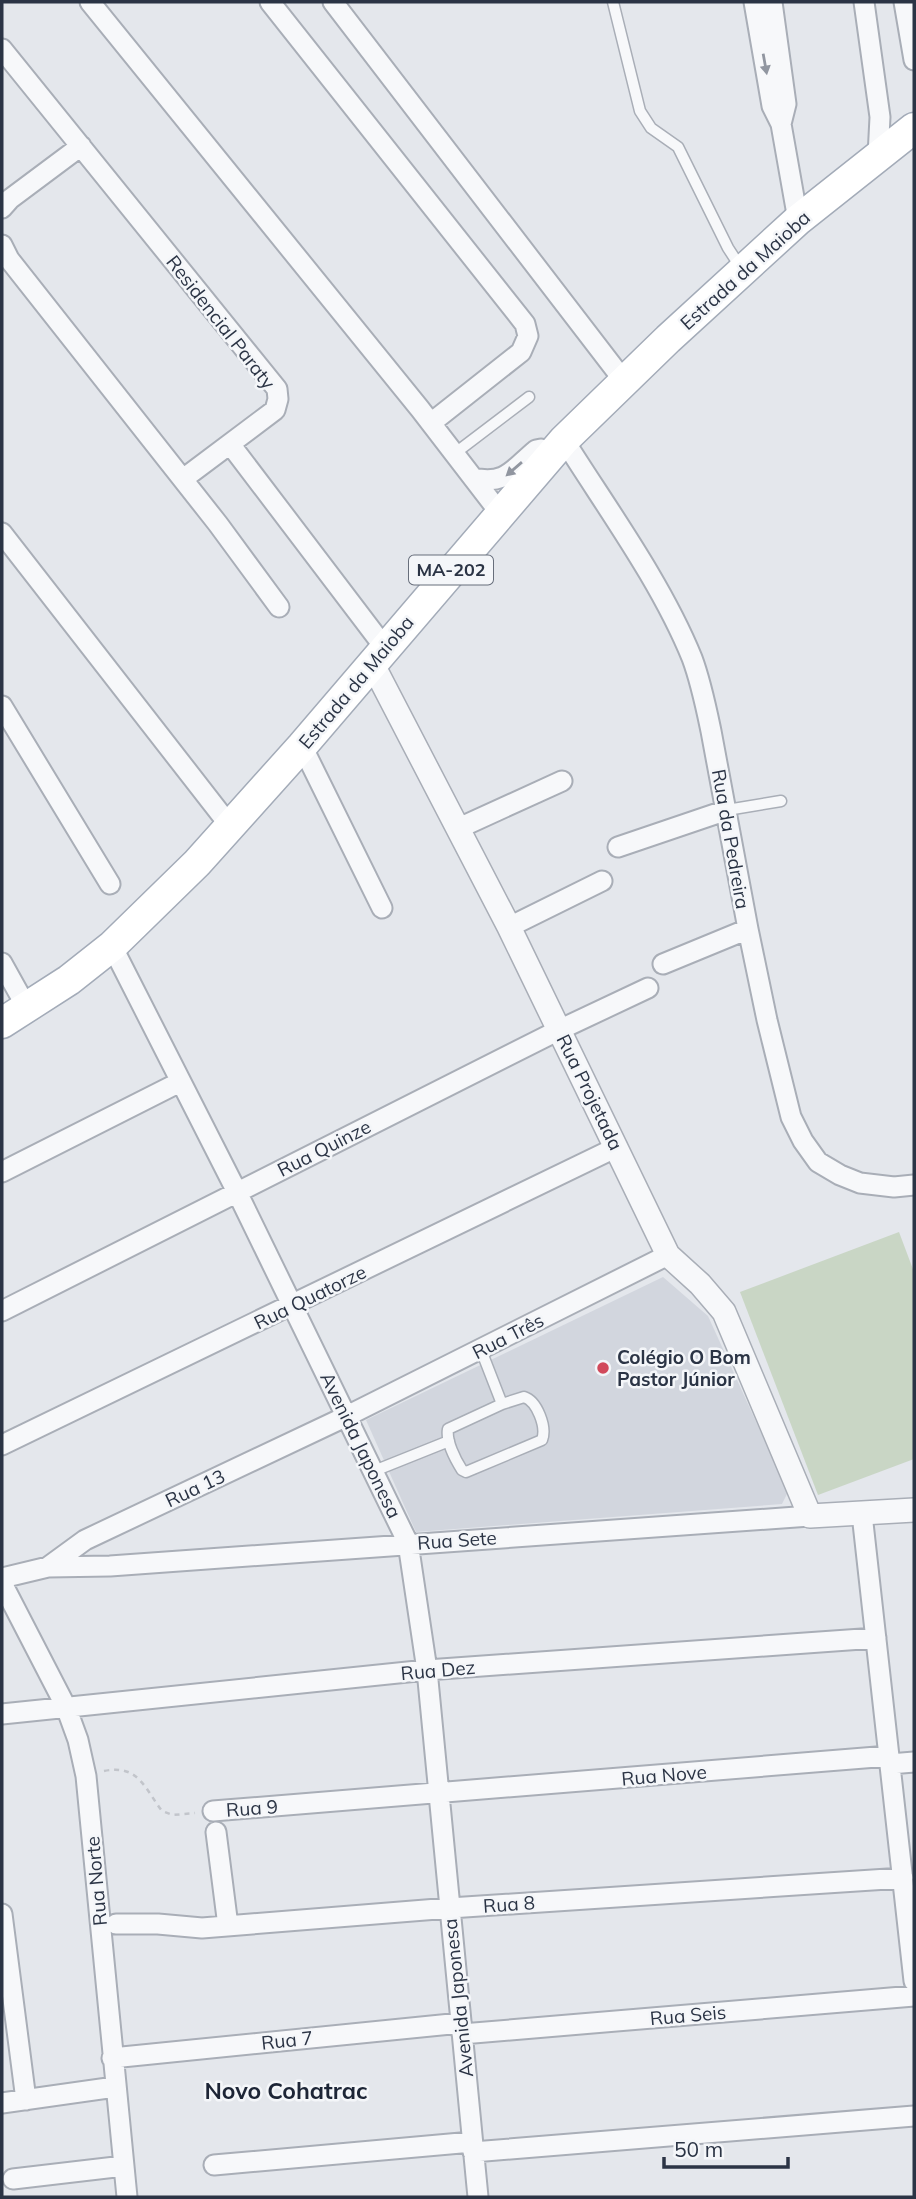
<svg xmlns="http://www.w3.org/2000/svg" width="916" height="2199" font-family="Mulish,sans-serif">
	<rect width="100%" height="100%" fill="#e4e7ec"/>
	<path fill="#d2d6de" d="M 663,1277 L 708,1316 L 788,1492 L 782,1504 L 416,1532 L 366,1420 Z"/>
	<path fill="#c9d6c5" d="M 899,1232 L 914,1272 L 914,1459 L 818,1495 L 740,1292 Z"/>
	<g fill="none" stroke-linecap="round" stroke-linejoin="round">
		<g stroke="#a9aeb7" stroke-width="13">
			<path id="service" d="M 613,2 L 640,111 L 651,128 L 678,147 L 728,248 L 741,268
				M 454,454 L 529,397
				M 727,810 L 781,801
				M 481,1350 L 502,1404
				M 524,1397 C 537,1401 547,1427 542,1440 L 466,1472 L 462,1470 C 455,1459 446,1441 448,1429 L 502,1404 Z
				M 374,1471 L 449,1441"/>
		</g>
		<g stroke="#a9aeb7" stroke-width="23">
			<path id="minor" d="M 90,2 L 420,409 L 500,513
				M 270,2 L 525,324 L 528,336 L 521,352 L 431,423
				M 333,2 L 624,381
				M 754,2 L 772,106 L 781,124 L 798,220
				M 772,2 L 786,104 L 781,124
				M 864,2 L 880,117 L 878,156
				M 904,2 L 914,60
				M 2,49 L 277,389 L 278,399 L 275,410 L 183,479
				M 2,208 L 10,199 L 81,146
				M 2,245 L 9,259 L 218,524 L 279,607
				M 564,440 C 608,510 661,582 692,658 C 701,682 706,707 711,731 L 748,929 L 767,1020 L 791,1117 L 803,1141 L 818,1162 L 840,1175 L 860,1183 L 894,1187 L 914,1185
				M 230,444 L 385,648
				M 473,478 C 506,485 512,470 536,450 L 541,449 L 551,453
				M 2,533 L 230,826
				M 2,706 L 110,884
				M 302,746 L 382,908
				M 459,828 L 562,781
				M 618,847 L 727,810
				M 509,927 L 602,881
				M 112,946 L 237,1192 L 408,1543 L 427,1670 L 478,2197
				M 2,963 L 27,1008
				M 663,964 L 748,929
				M 2,1172 L 180,1082
				M 2,1311 L 559,1030 L 648,988
				M 2,1445 L 617,1147
				M 862,1514 L 914,1981
				M 48,1567 L 85,1540 L 347,1416 L 668,1255
				M 2,1578 L 48,1567 L 110,1566 L 810,1516
				M 2,1583 L 66,1707 L 78,1740 L 86,1776 L 127,2197
				M 2,1714 L 427,1670 L 876,1638
				M 890,1764 L 914,1762
				M 213,1811 L 889,1756
				M 216,1832 L 228,1926
				M 2,1914 L 26,2100
				M 116,1924 L 158,1924 L 202,1928 L 450,1908 L 903,1878
				M 462,2034 L 914,1996
				M 112,2058 L 461,2023
				M 2,2103 L 115,2087
				M 473,2152 L 914,2116
				M 214,2165 L 472,2142
				M 13,2179 L 124,2166"/>
		</g>
		<g stroke="#a9aeb7" stroke-width="26">
			<path id="tertiary" d="M 372,663 L 509,927 L 668,1255 L 700,1284 L 724,1312 L 810,1516 L 914,1510"/>
		</g>
		<g stroke="#a3abb8" stroke-width="33">
			<path id="primary" d="M 2,1023 L 69,980 L 112,946 L 197,863 L 302,746 L 564,440 L 668,339 L 798,220 L 914,128"/>
		</g>
		<path stroke="#c2c5cb" stroke-width="2.5" stroke-dasharray="5 5" stroke-linecap="butt" d="M 104,1771 C 138,1764 144,1787 162,1811 L 173,1815 L 195,1813"/>
		<use href="#service" stroke="#f7f8fa" stroke-width="10"/>
		<use href="#minor" stroke="#f7f8fa" stroke-width="19"/>
		<use href="#tertiary" stroke="#f7f8fa" stroke-width="23"/>
		<use href="#primary" stroke="#fff" stroke-width="30"/>
	</g>
	<defs><path id="oneway-solid" d="M-6-.8H1V-3.2L6.5 0L1 3.2V.8H-6Z" transform="scale(1.75)"/></defs>
	<g fill="#9196a0">
		<use href="#oneway-solid" transform="translate(765 64) rotate(80)"/>
		<use href="#oneway-solid" transform="translate(514 469) rotate(139)"/>
	</g>
	<circle fill="#d1495b" stroke="#f4f6f9" stroke-width="2.5" cx="603" cy="1368" r="7"/>
	<g text-anchor="middle" stroke-width="5" stroke-linejoin="round" paint-order="stroke">
		<rect fill="#f4f6f9" stroke="#676e7b" stroke-width="2" x="409" y="555.5" width="84" height="29" rx="5"/>
		<g font-size="18" font-weight="bold" fill="#2b3445">
			<text x="451" y="576">MA-202</text>
		</g>
		<g font-size="19" fill="#2b3445" stroke="#f4f6f9">
			<text transform="translate(745 270) rotate(-42)" y="7">Estrada da Maioba</text>
			<text transform="translate(221 322) rotate(52)" y="7">Residencial Paraty</text>
			<text transform="translate(356 682) rotate(-50)" y="7">Estrada da Maioba</text>
			<text transform="translate(731 839) rotate(80)" y="7">Rua da Pedreira</text>
			<text transform="translate(590 1092) rotate(64)" y="7">Rua Projetada</text>
			<text transform="translate(324 1148) rotate(-27)" y="7">Rua Quinze</text>
			<text transform="translate(310 1297) rotate(-26)" y="7">Rua Quatorze</text>
			<text transform="translate(508 1336) rotate(-27)" y="7">Rua Três</text>
			<text transform="translate(361 1445) rotate(64)" y="7">Avenida Japonesa</text>
			<text transform="translate(195 1488) rotate(-25)" y="7">Rua 13</text>
			<text transform="translate(457 1540) rotate(-4)" y="7">Rua Sete</text>
			<text transform="translate(438 1670) rotate(-5)" y="7">Rua Dez</text>
			<text transform="translate(664 1775) rotate(-5)" y="7">Rua Nove</text>
			<text transform="translate(252 1808) rotate(-4)" y="7">Rua 9</text>
			<text transform="translate(96 1881) rotate(-95)" y="7">Rua Norte</text>
			<text transform="translate(509 1904) rotate(-4)" y="7">Rua 8</text>
			<text transform="translate(458 1998) rotate(-96)" y="7">Avenida Japonesa</text>
			<text transform="translate(688 2015) rotate(-5)" y="7">Rua Seis</text>
			<text transform="translate(287 2040) rotate(-6)" y="7">Rua 7</text>
		</g>
		<g font-size="19" font-weight="bold" fill="#2b3445" stroke="#f4f6f9" text-anchor="start">
			<text x="617" y="1364">Colégio O Bom<tspan x="617" dy="22">Pastor Júnior</tspan></text>
		</g>
		<g font-size="23" font-weight="bold" fill="#1d2536" stroke="#f4f6f9">
			<text x="286" y="2099">Novo Cohatrac</text>
		</g>
	</g>
	<rect width="916" height="2199" fill="none" stroke="#2b3445" stroke-width="7"/>
	<path d="M664 2157v10h124v-10" fill="none" stroke="#2b3445" stroke-width="3.5"/>
	<text x="674" y="2157" font-size="21" fill="#2b3445" stroke="#f4f6f9" stroke-width="5" paint-order="stroke">50 m</text>
</svg>
